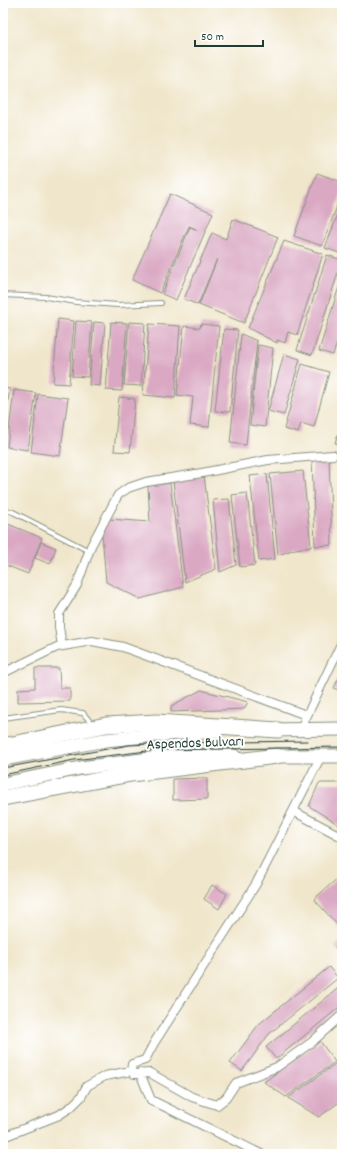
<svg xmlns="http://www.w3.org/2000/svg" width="345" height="1157" font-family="Dekko,sans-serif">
	<rect width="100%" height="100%" fill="#fff"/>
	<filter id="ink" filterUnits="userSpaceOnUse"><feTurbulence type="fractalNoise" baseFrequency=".025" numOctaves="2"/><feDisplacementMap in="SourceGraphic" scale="8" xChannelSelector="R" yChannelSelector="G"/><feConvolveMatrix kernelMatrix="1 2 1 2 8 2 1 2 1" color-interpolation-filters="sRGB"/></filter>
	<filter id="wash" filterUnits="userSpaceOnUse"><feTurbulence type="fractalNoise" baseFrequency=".012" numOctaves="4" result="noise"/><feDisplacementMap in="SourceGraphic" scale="16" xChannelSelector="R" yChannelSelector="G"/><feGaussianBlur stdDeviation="0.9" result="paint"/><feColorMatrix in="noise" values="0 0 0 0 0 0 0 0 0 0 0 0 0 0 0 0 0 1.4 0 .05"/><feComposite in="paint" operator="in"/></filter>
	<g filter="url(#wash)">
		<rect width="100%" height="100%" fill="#f0e6cb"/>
		<g id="blocks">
			<path fill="#daa8c3" d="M 317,173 L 342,182 L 342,193 L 322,246 L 294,236 Z
				M 170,194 L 213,213 L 176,300 L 162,294 L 190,227 L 198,230 L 189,226 L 160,293 L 132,280 Z
				M 342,203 L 342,254 L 325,248 Z
				M 233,219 L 278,237 L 244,323 L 199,305 L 217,259 L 198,305 L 184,299 L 212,233 L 226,239 Z
				M 284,241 L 323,254 L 297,335 L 288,332 L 285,343 L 277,340 L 277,343 L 248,328 Z
				M 327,255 L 342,260 L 312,355 L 297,350 Z
				M 342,277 L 342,327 L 333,355 L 319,351 Z
				M 58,319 L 74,321 L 69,384 L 53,383 Z
				M 76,321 L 92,322 L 88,377 L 72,376 Z
				M 94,322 L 105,323 L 100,386 L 89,385 Z
				M 111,322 L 127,323 L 122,391 L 106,390 Z
				M 129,322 L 145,323 L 141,386 L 124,385 Z
				M 149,324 L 180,326 L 175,398 L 143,395 Z
				M 201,324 L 219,326 L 209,427 L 190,425 L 193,397 L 177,395 L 184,326 L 200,328 Z
				M 224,329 L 238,330 L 230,412 L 215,411 Z
				M 241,334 L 257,341 L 246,445 L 230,443 Z
				M 342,343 L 342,357 L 338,355 Z
				M 258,345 L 273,348 L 265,427 L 250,425 Z
				M 284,354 L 300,359 L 284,415 L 268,411 Z
				M 302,364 L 329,372 L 314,427 L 301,423 L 298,433 L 284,429 Z
				M 3,388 L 10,389 L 4,423 L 3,423 Z
				M 14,390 L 36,393 L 28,450 L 7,447 Z
				M 38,394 L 68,398 L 60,456 L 31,452 Z
				M 119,397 L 135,399 L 130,452 L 114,451 Z
				M 342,422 L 342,444 L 335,443 Z
				M 329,458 L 332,545 L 315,546 L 312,459 Z
				M 303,471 L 311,547 L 295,549 L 278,555 L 270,474 Z
				M 267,474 L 275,559 L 259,561 L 250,476 Z
				M 204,476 L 216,569 L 185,582 L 173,481 Z
				M 170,483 L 183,587 L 140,599 L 106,582 L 102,533 L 105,525 L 109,519 L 150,522 L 148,486 Z
				M 339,489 L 342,489 L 342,505 L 341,505 Z
				M 247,493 L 255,565 L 240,567 L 232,495 Z
				M 229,499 L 236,565 L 220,572 L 213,500 Z
				M 3,522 L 42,538 L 28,574 L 3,564 Z
				M 41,542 L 56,548 L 50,564 L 35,558 Z
				M 35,668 L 59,668 L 60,688 L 70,688 L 70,701 L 18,702 L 18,689 L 35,688 Z
				M 342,671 L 342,692 L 334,688 Z
				M 201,690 L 248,702 L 244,709 L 171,712 L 171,706 Z
				M 207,778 L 207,799 L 173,800 L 173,779 Z
				M 319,783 L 342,783 L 342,826 L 339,825 L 309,806 Z
				M 339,877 L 342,880 L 342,930 L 314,899 Z
				M 212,885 L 227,894 L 219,909 L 204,899 Z
				M 342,940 L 342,955 L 335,947 Z
				M 329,967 L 338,978 L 269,1034 L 242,1071 L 230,1063 L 259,1024 Z
				M 342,985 L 342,1005 L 276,1059 L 266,1047 Z
				M 320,1041 L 335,1062 L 286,1097 L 264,1082 Z
				M 338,1062 L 342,1067 L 342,1100 L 319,1117 L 288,1098 Z"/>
		</g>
	</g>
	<g filter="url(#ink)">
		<use href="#blocks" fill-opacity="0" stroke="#889280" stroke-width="1"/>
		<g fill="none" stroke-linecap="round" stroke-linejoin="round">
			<g stroke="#889280" stroke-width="6">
				<path id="lane" d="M 3,295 L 46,297 L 76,302 L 118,305 L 161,303
					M 3,509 L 13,512 L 89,551
					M 3,718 L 61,710 L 83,713 L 92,724"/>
			</g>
			<g stroke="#889280" stroke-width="10">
				<path id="street" d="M 62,646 L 59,627 L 59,614 L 77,585 L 91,546 L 118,495 L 128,488 L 146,482 L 202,473 L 268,460 L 333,455
					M 3,673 L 57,647 L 92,641 L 123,647 L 306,715
					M 300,730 L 342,642
					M 293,811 L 342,837
					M 131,1071 L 134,1074 L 150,1073 L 192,1097 L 217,1105 L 226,1098 L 236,1083 L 277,1067 L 312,1042 L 342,1015
					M 140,1073 L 151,1100 L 261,1154
					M 3,1137 L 59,1115 L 71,1107 L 81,1097 L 87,1086 L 105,1076 L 131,1071 L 132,1064 L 145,1060 L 154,1043 L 256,884 L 321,756"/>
			</g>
			<g stroke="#889280" stroke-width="15">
				<path id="primary" d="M 268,730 L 342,729
					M 268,756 L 342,756
					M 3,759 L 105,740 L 178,733 L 216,732
					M 3,784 L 81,768 L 173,756 L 234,756"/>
			</g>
			<g stroke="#889280" stroke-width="17">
				<path id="highway" d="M 3,746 L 106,725 L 156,722 L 278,730
					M 3,798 L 131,774 L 277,756"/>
			</g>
			<use href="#lane" stroke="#fff" stroke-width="4"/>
			<use href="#street" stroke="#fff" stroke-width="8"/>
			<use href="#primary" stroke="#fff" stroke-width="13"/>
			<use href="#highway" stroke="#fff" stroke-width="15"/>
			<path stroke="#1f3d34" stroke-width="1" d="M 3,768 L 129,745 L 171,743 L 308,741
				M 3,775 L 74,760 L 155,750 L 342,747"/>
		</g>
	</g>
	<g text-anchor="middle" stroke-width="4" stroke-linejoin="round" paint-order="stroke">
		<g font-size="15" fill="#1f3d34" stroke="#fff">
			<text transform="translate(195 742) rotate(-2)" y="5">Aspendos Bulvarı</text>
		</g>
	</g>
	<rect width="345" height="1157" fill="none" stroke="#fff" stroke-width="16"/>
	<path d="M195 40v6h68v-6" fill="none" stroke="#1f3d34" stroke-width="2"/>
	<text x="201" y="40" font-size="12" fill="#1f3d34" stroke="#ffffff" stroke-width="3" paint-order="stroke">50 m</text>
</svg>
